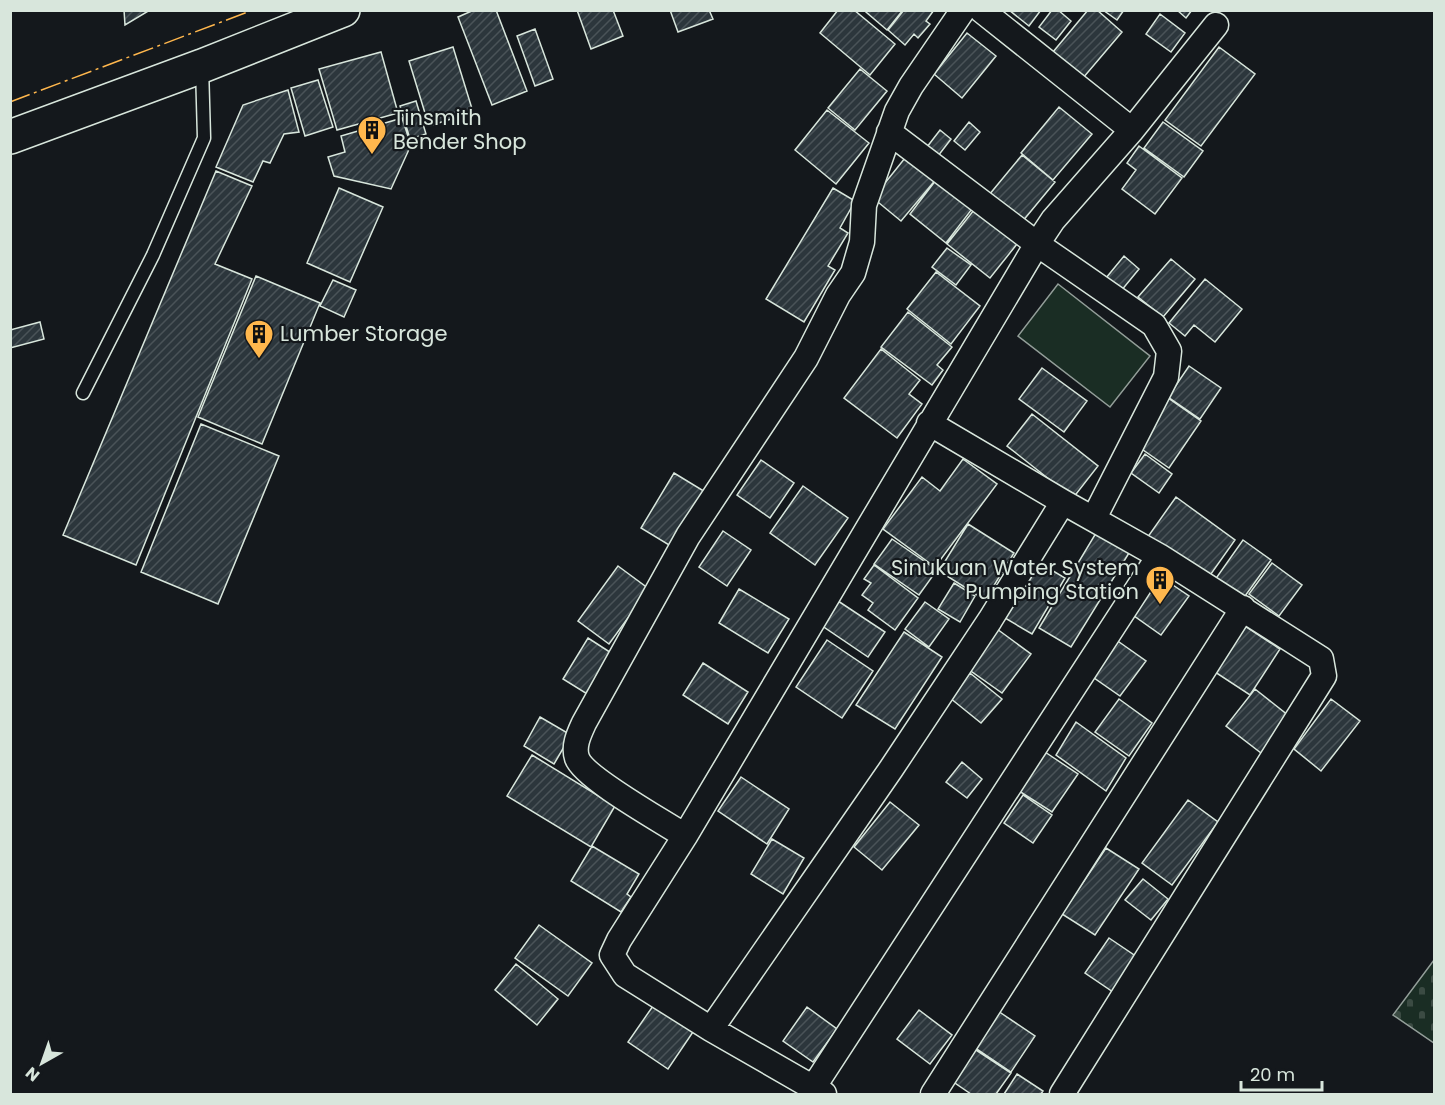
<svg xmlns="http://www.w3.org/2000/svg" width="1445" height="1105" font-family="Poppins,sans-serif">
	<defs>
		<pattern id="cemetery-stones" width="16" height="16" patternUnits="userSpaceOnUse" patternTransform="scale(1.5)"><rect width="16" height="16" fill="#1a2d24"/><path d="M2 7V4a2 2 0 0 1 4 0v3zM10 15v-3a2 2 0 0 1 4 0v3z" fill="#3b4b43"/></pattern>
		<pattern id="building-hatch" width="6" height="6" patternUnits="userSpaceOnUse" patternTransform="scale(1.5)"><rect width="6" height="6" fill="#2c363c"/><path d="M-1 1l2-2M0 6l6-6M5 7l2-2" fill="none" stroke="#4a5358"/></pattern>
	</defs>
	<rect width="100%" height="100%" fill="#14181c"/>
	<path fill="url(#cemetery-stones)" stroke="#939e99" stroke-width="1.5" d="M 1434,960 L 1434,1043 L 1393,1015 Z"/>
	<path fill="#1a2d24" stroke="#939e99" stroke-width="1.5" d="M 1058,284 L 1150,356 L 1110,407 L 1018,336 Z"/>
	<path fill="url(#building-hatch)" stroke="#d8e6dc" stroke-width="1.5" d="M 124,10 L 150,10 L 125,25 Z
		M 474,10 L 496,10 L 527,91 L 492,105 L 458,17 Z
		M 577,10 L 613,10 L 623,36 L 591,49 Z
		M 670,10 L 709,10 L 713,19 L 678,32 Z
		M 838,10 L 854,10 L 895,44 L 870,75 L 820,33 Z
		M 867,10 L 903,10 L 887,30 L 866,12 Z
		M 904,10 L 934,10 L 926,21 L 930,24 L 918,38 L 914,34 L 905,45 L 888,30 Z
		M 1009,10 L 1041,10 L 1029,26 Z
		M 1052,10 L 1058,10 L 1071,21 L 1056,40 L 1039,27 Z
		M 1088,10 L 1097,10 L 1122,32 L 1083,78 L 1053,52 Z
		M 1103,10 L 1124,10 L 1117,20 Z
		M 1177,10 L 1192,10 L 1186,18 Z
		M 1160,14 L 1185,33 L 1171,52 L 1146,34 Z
		M 535,29 L 553,79 L 535,86 L 517,36 Z
		M 967,33 L 996,56 L 962,98 L 934,74 Z
		M 453,47 L 473,112 L 429,126 L 409,61 Z
		M 1219,47 L 1255,74 L 1201,146 L 1165,120 Z
		M 381,52 L 398,113 L 337,130 L 319,69 Z
		M 860,69 L 887,91 L 855,130 L 828,108 Z
		M 318,80 L 333,127 L 305,136 L 291,88 Z
		M 288,90 L 299,132 L 284,134 L 270,163 L 263,161 L 253,182 L 216,167 L 243,105 Z
		M 416,101 L 426,134 L 410,139 L 400,106 Z
		M 1059,107 L 1092,134 L 1053,180 L 1021,153 Z
		M 827,110 L 869,143 L 836,184 L 795,150 Z
		M 402,118 L 411,145 L 391,189 L 334,176 L 328,157 L 345,152 L 341,136 Z
		M 969,122 L 980,132 L 965,150 L 954,141 Z
		M 1163,122 L 1203,151 L 1184,177 L 1144,148 Z
		M 940,130 L 951,139 L 938,156 L 927,147 Z
		M 1139,146 L 1182,178 L 1155,214 L 1122,189 L 1136,170 L 1127,163 Z
		M 909,153 L 938,177 L 901,221 L 873,198 Z
		M 1022,155 L 1055,182 L 1022,222 L 989,195 Z
		M 216,171 L 252,186 L 215,264 L 252,279 L 136,565 L 63,535 Z
		M 936,180 L 972,209 L 946,243 L 910,214 Z
		M 339,188 L 383,207 L 350,282 L 307,263 Z
		M 833,188 L 855,201 L 840,228 L 848,233 L 828,266 L 835,270 L 804,322 L 766,299 Z
		M 974,210 L 1017,244 L 990,278 L 947,244 Z
		M 947,248 L 971,265 L 956,285 L 932,267 Z
		M 1124,256 L 1139,269 L 1121,291 L 1106,278 Z
		M 1171,259 L 1195,279 L 1163,317 L 1138,297 Z
		M 936,272 L 980,306 L 951,344 L 907,309 Z
		M 256,276 L 320,303 L 262,444 L 198,417 Z
		M 1205,279 L 1242,309 L 1215,342 L 1194,325 L 1185,336 L 1169,323 Z
		M 333,280 L 356,290 L 344,317 L 320,306 Z
		M 908,312 L 952,347 L 937,365 L 943,370 L 932,385 L 881,347 Z
		M 40,322 L 44,339 L 10,348 L 10,330 Z
		M 881,349 L 920,380 L 909,394 L 922,404 L 897,438 L 844,398 Z
		M 1189,366 L 1221,388 L 1200,419 L 1168,397 Z
		M 1042,368 L 1087,401 L 1064,432 L 1019,399 Z
		M 1168,398 L 1201,421 L 1169,468 L 1136,445 Z
		M 1032,414 L 1098,466 L 1073,498 L 1007,446 Z
		M 201,424 L 279,456 L 218,604 L 141,572 Z
		M 1145,454 L 1172,474 L 1159,493 L 1131,473 Z
		M 963,459 L 997,484 L 935,567 L 883,529 L 922,477 L 940,491 Z
		M 761,460 L 794,483 L 770,518 L 737,495 Z
		M 674,473 L 707,493 L 674,548 L 641,528 Z
		M 803,486 L 848,518 L 815,565 L 770,533 Z
		M 1176,497 L 1235,540 L 1206,581 L 1147,538 Z
		M 968,524 L 1014,553 L 985,600 L 939,571 Z
		M 723,531 L 751,550 L 727,586 L 699,567 Z
		M 1096,533 L 1129,553 L 1071,647 L 1039,628 Z
		M 892,539 L 937,570 L 919,595 L 874,564 Z
		M 1243,540 L 1271,560 L 1240,603 L 1212,584 Z
		M 1038,562 L 1065,578 L 1032,634 L 1005,618 Z
		M 1272,563 L 1302,585 L 1279,616 L 1249,594 Z
		M 874,565 L 918,598 L 895,630 L 868,610 L 873,603 L 862,595 L 871,583 L 864,579 Z
		M 618,566 L 649,589 L 609,644 L 578,621 Z
		M 1158,575 L 1189,596 L 1161,635 L 1130,613 Z
		M 954,583 L 975,596 L 960,622 L 938,609 Z
		M 739,589 L 789,619 L 768,653 L 719,623 Z
		M 832,597 L 885,632 L 868,657 L 815,621 Z
		M 925,602 L 949,619 L 929,647 L 905,629 Z
		M 1245,626 L 1280,649 L 1250,695 L 1215,672 Z
		M 997,629 L 1031,654 L 1002,693 L 968,669 Z
		M 904,632 L 942,657 L 895,729 L 856,705 Z
		M 1112,637 L 1146,661 L 1120,696 L 1087,673 Z
		M 588,638 L 616,656 L 592,697 L 563,679 Z
		M 827,640 L 873,671 L 842,718 L 796,687 Z
		M 703,663 L 748,692 L 728,724 L 683,695 Z
		M 970,673 L 1002,699 L 981,723 L 950,698 Z
		M 1255,689 L 1289,716 L 1261,753 L 1226,726 Z
		M 1119,699 L 1152,723 L 1129,756 L 1095,732 Z
		M 1331,699 L 1360,721 L 1321,771 L 1294,749 Z
		M 540,717 L 571,735 L 554,764 L 524,746 Z
		M 1076,722 L 1126,758 L 1106,791 L 1056,755 Z
		M 1045,752 L 1078,774 L 1052,812 L 1019,791 Z
		M 532,755 L 615,806 L 591,847 L 507,796 Z
		M 962,762 L 982,779 L 967,798 L 946,782 Z
		M 741,777 L 789,809 L 767,844 L 718,811 Z
		M 1023,795 L 1052,815 L 1033,843 L 1004,823 Z
		M 1188,800 L 1218,822 L 1172,885 L 1142,863 Z
		M 890,802 L 919,825 L 882,870 L 854,847 Z
		M 772,839 L 804,858 L 783,894 L 751,874 Z
		M 592,846 L 639,874 L 627,894 L 631,897 L 621,912 L 571,881 Z
		M 1106,848 L 1139,869 L 1095,935 L 1062,914 Z
		M 1143,879 L 1168,899 L 1151,920 L 1125,900 Z
		M 539,925 L 592,963 L 568,996 L 515,958 Z
		M 1109,938 L 1140,959 L 1116,994 L 1085,973 Z
		M 516,964 L 558,999 L 537,1025 L 495,990 Z
		M 653,1006 L 693,1032 L 668,1069 L 628,1042 Z
		M 807,1007 L 837,1029 L 813,1062 L 783,1041 Z
		M 919,1010 L 952,1035 L 930,1064 L 897,1039 Z
		M 998,1011 L 1035,1036 L 1011,1072 L 974,1047 Z
		M 973,1048 L 1011,1073 L 996,1094 L 971,1094 L 952,1081 Z
		M 1017,1074 L 1043,1091 L 1041,1094 L 1004,1094 Z"/>
	<g fill="none" stroke-linecap="round" stroke-linejoin="round">
		<g stroke="#d8e6dc" stroke-width="15">
			<path id="service" d="M 83,393 L 153,255 L 204,138 L 202,67"/>
		</g>
		<g stroke="#d8e6dc" stroke-width="27">
			<path id="minor" d="M 981,10 L 1132,130
				M 889,132 L 1037,244 L 1154,325 L 1169,351 L 1166,377 L 1094,518
				M 929,423 L 1063,502 L 1159,556 L 1321,659 L 1324,676 L 1062,1094
				M 685,836 C 664,822 584,778 577,758 C 573,746 579,734 584,723 L 688,536 L 806,358 L 838,295 L 853,273 L 862,242 L 864,205 L 897,111 L 911,86 L 963,10
				M 711,1029 L 891,769 L 990,620 L 1063,502
				M 813,1088 L 1159,556
				M 824,1094 L 711,1029 L 625,975 L 612,955 L 619,940 L 685,836 L 1037,244 L 1053,220 L 1132,130 L 1216,25
				M 933,1094 L 1243,608"/>
		</g>
		<g stroke="#d8e6dc" stroke-width="36">
			<path id="trunk" d="M 10,137 L 202,66 L 343,10"/>
		</g>
		<use href="#service" stroke="#14181c" stroke-width="12"/>
		<use href="#minor" stroke="#14181c" stroke-width="24"/>
		<use href="#trunk" stroke="#14181c" stroke-width="33"/>
		<path stroke="#ffb74d" stroke-width="1.5" stroke-dasharray="21 4.5 3 4.5" stroke-linecap="butt" d="M 10,102 L 253,10"/>
	</g>
	<defs>
		<g id="building-pin" transform="scale(1.5)"><path d="M0 17L-7.5 6A9.5 9.5 0 1 1 7.5 6Z" fill="#ffb74d" stroke="#14181c"/><path d="M-4-6H4V6H1V3H-1V6H-4ZM-2.5-4.3h1.7v1.8h-1.7ZM.8-4.3h1.7v1.8H.8ZM-2.5-1h1.7V.8h-1.7ZM.8-1h1.7V.8H.8Z" fill="#111"/></g>
	</defs>
	<g fill-rule="evenodd">
		<use href="#building-pin" x="372" y="130"/>
		<use href="#building-pin" x="259" y="334"/>
		<use href="#building-pin" x="1160" y="580"/>
	</g>
	<g text-anchor="middle" stroke-width="4.5" stroke-linejoin="round" paint-order="stroke">
		<g font-size="21" fill="#d8e6dc" stroke="#14181c" text-anchor="start">
			<text x="393" y="125">Tinsmith<tspan x="393" dy="24">Bender Shop</tspan></text>
			<text x="280" y="341">Lumber Storage</text>
			<text x="1139" y="575" text-anchor="end">Sinukuan Water System<tspan x="1139" dy="24">Pumping Station</tspan></text>
		</g>
	</g>
	<rect width="1445" height="1105" fill="none" stroke="#d8e6dc" stroke-width="24"/>
	<g transform="translate(42 1063) rotate(220)" stroke="#14181c" stroke-width="4.5" paint-order="stroke">
	<path d="M0-4.5L10 22L0 15L-10 22Z" fill="#d8e6dc"/>
	<text y="-9" font-size="16" font-weight="bold" text-anchor="middle" fill="#d8e6dc">N</text>
	</g>
	<path d="M1241 1081v9h81v-9" fill="none" stroke="#d8e6dc" stroke-width="3"/>
	<text x="1250" y="1081" font-size="18" fill="#d8e6dc" stroke="#14181c" stroke-width="4.5" paint-order="stroke">20 m</text>
</svg>
